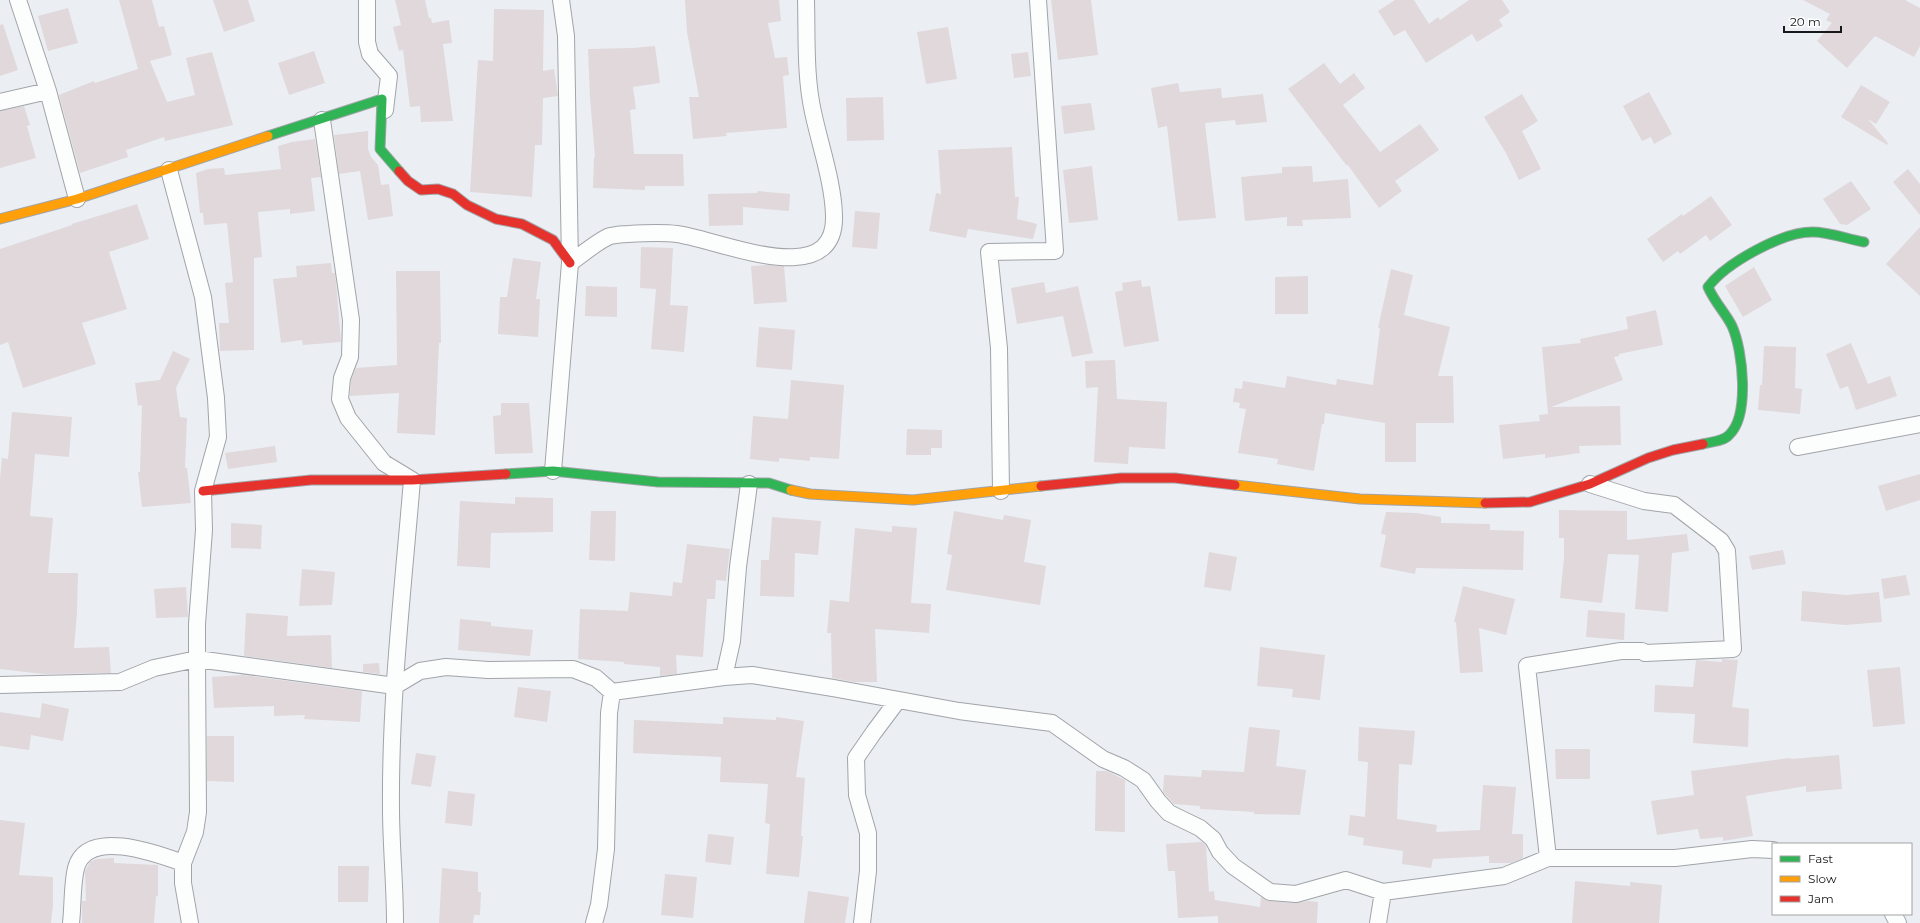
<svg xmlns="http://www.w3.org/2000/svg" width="1920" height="923" font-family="Montserrat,sans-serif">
	<rect width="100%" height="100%" fill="#ebeff4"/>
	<path fill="#e0d8da" d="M 119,0 L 152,0 L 159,27 L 164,26 L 172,55 L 150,61 L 167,102 L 195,95 L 186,58 L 212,52 L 233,125 L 165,141 L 164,137 L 126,150 L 128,157 L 80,173 L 59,95 L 94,81 L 95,83 L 138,69 Z
		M 213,0 L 248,0 L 255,21 L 224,32 Z
		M 395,0 L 425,0 L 429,18 L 431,18 L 432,23 L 449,20 L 452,43 L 443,44 L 453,121 L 421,122 L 420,106 L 410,107 L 403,50 L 399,51 L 393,27 L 401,25 Z
		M 685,0 L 779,0 L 781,21 L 768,23 L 775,58 L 787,57 L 789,75 L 783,76 L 787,128 L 726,133 L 727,136 L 693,139 L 689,97 L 699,97 L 687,32 Z
		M 1051,0 L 1091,0 L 1098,55 L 1058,60 Z
		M 1395,0 L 1414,0 L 1429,24 L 1438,17 L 1440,20 L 1469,0 L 1502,0 L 1510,12 L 1499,20 L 1503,26 L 1477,42 L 1472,34 L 1426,63 L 1405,30 L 1394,36 L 1378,11 Z
		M 1803,0 L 1905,0 L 1920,8 L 1920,46 L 1914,57 L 1875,36 L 1847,68 L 1817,41 L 1832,23 L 1826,20 L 1830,14 Z
		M 68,8 L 78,43 L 48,51 L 38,16 Z
		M 494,9 L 544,10 L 543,71 L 554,69 L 558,96 L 543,98 L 542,145 L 535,145 L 532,197 L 470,192 L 478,60 L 493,61 Z
		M 3,24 L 18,70 L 0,76 L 0,25 Z
		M 948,27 L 957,79 L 926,84 L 917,32 Z
		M 655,46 L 660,83 L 633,87 L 636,109 L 630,110 L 634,154 L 683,154 L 684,186 L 645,186 L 645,190 L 593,188 L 594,157 L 595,157 L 590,98 L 588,49 L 633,48 Z
		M 314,51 L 325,83 L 289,95 L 278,63 Z
		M 1028,52 L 1031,76 L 1014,78 L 1011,54 Z
		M 1324,63 L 1340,84 L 1354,73 L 1365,88 L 1343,105 L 1380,152 L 1420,124 L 1439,150 L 1395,181 L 1402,191 L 1379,208 L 1347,164 L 1347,166 L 1288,89 Z
		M 1178,83 L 1180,92 L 1221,88 L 1222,98 L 1263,94 L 1267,122 L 1236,125 L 1235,120 L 1205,123 L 1216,218 L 1178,221 L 1167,126 L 1158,128 L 1151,88 Z
		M 1861,85 L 1890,102 L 1876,124 L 1868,119 L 1888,143 L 1887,145 L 1841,117 Z
		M 1649,92 L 1672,134 L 1654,144 L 1651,137 L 1642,141 L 1623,106 Z
		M 1522,94 L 1538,121 L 1522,131 L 1541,169 L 1519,180 L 1506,153 L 1484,117 Z
		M 883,97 L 884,140 L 847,141 L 846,98 Z
		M 1091,103 L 1095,130 L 1064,134 L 1061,106 Z
		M 24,106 L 30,125 L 27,126 L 36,158 L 0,168 L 0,111 Z
		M 368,131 L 368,149 L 371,157 L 378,165 L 381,185 L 389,184 L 393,216 L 368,220 L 360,171 L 339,174 L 334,135 Z
		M 315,139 L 321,177 L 311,178 L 315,211 L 290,214 L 290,209 L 258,212 L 262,257 L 254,258 L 254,350 L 220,351 L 219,323 L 229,323 L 225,283 L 233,282 L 227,223 L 204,225 L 203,213 L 200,213 L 196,173 L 208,169 L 224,168 L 225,175 L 281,169 L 278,146 L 292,142 Z
		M 1012,147 L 1015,197 L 1019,197 L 1017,219 L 1037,224 L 1033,239 L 968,229 L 966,238 L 929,231 L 936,193 L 941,194 L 938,150 Z
		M 1092,166 L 1098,220 L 1069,223 L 1063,170 Z
		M 1312,166 L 1313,182 L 1348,179 L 1351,218 L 1302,220 L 1303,226 L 1287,226 L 1287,217 L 1245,221 L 1241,177 L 1282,173 L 1282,167 Z
		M 1908,169 L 1920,184 L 1920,215 L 1893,182 Z
		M 1851,181 L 1871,209 L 1847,225 L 1840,224 L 1823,199 Z
		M 758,191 L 790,194 L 789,211 L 743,207 L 743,225 L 709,226 L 708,194 L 757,193 Z
		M 1711,196 L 1732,225 L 1710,241 L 1706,235 L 1680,254 L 1678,251 L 1663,262 L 1647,239 L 1682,214 L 1683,216 Z
		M 137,204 L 149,239 L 109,252 L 127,309 L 82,323 L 96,364 L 23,388 L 8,342 L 0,345 L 0,249 L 72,225 L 72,224 Z
		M 855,211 L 880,213 L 877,249 L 852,247 Z
		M 1920,227 L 1920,296 L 1886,264 Z
		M 641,247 L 673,248 L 670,305 L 688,306 L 684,352 L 651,349 L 656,289 L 640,288 Z
		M 513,258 L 541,262 L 536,299 L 540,299 L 538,337 L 498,334 L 500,297 L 507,297 Z
		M 331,263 L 332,273 L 335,273 L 337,293 L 341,342 L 303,345 L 302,340 L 281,343 L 273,279 L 297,277 L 296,266 Z
		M 768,265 L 784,266 L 787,302 L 754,304 L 751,266 Z
		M 1754,267 L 1772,300 L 1743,317 L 1725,286 Z
		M 1391,269 L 1413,275 L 1404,315 L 1450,327 L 1438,376 L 1453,376 L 1454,423 L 1416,423 L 1416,462 L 1385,462 L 1385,423 L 1325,413 L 1324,424 L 1322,424 L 1314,471 L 1277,464 L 1278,459 L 1238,453 L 1246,409 L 1239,408 L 1240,403 L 1233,402 L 1235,388 L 1242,389 L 1243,381 L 1285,388 L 1287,376 L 1336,385 L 1337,379 L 1373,385 L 1380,328 L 1378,328 Z
		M 396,271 L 440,271 L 441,343 L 439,343 L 435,435 L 397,433 L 399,393 L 350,396 L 351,380 L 356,368 L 397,365 Z
		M 1308,276 L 1308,314 L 1275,314 L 1275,277 Z
		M 1141,280 L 1142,287 L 1150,286 L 1159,341 L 1124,347 L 1115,292 L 1123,290 L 1122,283 Z
		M 1044,282 L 1046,293 L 1078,286 L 1093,353 L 1072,357 L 1063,316 L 1017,324 L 1011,288 Z
		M 586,286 L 617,287 L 617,317 L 585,316 Z
		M 1656,310 L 1663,345 L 1619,354 L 1619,356 L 1614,357 L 1623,380 L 1551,407 L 1620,406 L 1621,445 L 1579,446 L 1580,453 L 1545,458 L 1545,454 L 1503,459 L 1499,425 L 1540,421 L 1539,415 L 1548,414 L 1542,347 L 1581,343 L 1580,339 L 1628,329 L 1626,317 Z
		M 759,327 L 795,330 L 792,370 L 756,367 Z
		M 1851,343 L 1868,384 L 1890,376 L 1897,396 L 1856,410 L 1848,386 L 1840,389 L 1826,354 Z
		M 1764,346 L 1796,347 L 1795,388 L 1802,389 L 1800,414 L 1758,410 L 1760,385 L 1762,385 Z
		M 173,351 L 190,359 L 176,388 L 180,417 L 187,418 L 185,468 L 187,468 L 191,503 L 142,507 L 138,472 L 140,472 L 142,405 L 138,406 L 135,383 L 160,380 Z
		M 1115,360 L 1117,399 L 1167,402 L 1165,449 L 1129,447 L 1128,464 L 1094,462 L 1098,387 L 1086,388 L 1085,361 Z
		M 791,380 L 844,385 L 839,459 L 810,457 L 810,461 L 779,458 L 779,462 L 750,459 L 753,416 L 788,419 Z
		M 501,403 L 529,403 L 533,453 L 495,454 L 493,416 L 501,415 Z
		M 12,412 L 72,417 L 69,457 L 35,454 L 30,516 L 53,518 L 48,573 L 78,573 L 77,613 L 74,648 L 109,647 L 111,673 L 43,674 L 0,669 L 0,479 L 2,458 L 8,459 Z
		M 907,429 L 942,430 L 942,448 L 931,448 L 931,455 L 906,455 Z
		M 275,446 L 277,462 L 228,469 L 225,453 Z
		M 1920,474 L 1920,500 L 1886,511 L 1878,486 Z
		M 515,497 L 553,498 L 553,532 L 491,533 L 490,568 L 457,566 L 460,501 L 515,504 Z
		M 1559,510 L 1627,511 L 1627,540 L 1687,534 L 1689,551 L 1672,553 L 1668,612 L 1635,609 L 1639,555 L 1608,554 L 1602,603 L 1560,598 L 1564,558 L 1564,538 L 1559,538 Z
		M 591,511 L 616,511 L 615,561 L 589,560 Z
		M 954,511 L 1003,520 L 1004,515 L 1031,520 L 1024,562 L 1046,566 L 1040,605 L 946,590 L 952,555 L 947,554 Z
		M 1386,512 L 1416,513 L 1441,517 L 1441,523 L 1490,524 L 1490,530 L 1524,531 L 1523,570 L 1416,568 L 1415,574 L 1380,567 L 1386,535 L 1381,534 Z
		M 772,517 L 821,521 L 818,555 L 795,553 L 794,597 L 760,596 L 761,560 L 769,560 Z
		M 231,523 L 262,525 L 261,549 L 231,548 Z
		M 892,526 L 917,528 L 911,603 L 931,604 L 929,633 L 875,629 L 877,682 L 854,682 L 832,678 L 831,633 L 827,633 L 830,600 L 849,602 L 855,528 L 892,532 Z
		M 687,544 L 730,549 L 726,581 L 716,580 L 715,599 L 707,599 L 703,657 L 676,655 L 677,674 L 660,676 L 660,667 L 624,664 L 624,662 L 578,659 L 580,609 L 628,611 L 630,592 L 672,596 L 673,582 L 682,583 Z
		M 1783,550 L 1786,564 L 1752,570 L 1749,556 Z
		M 1209,552 L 1237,557 L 1231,591 L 1204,587 Z
		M 302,569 L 335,572 L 332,605 L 299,606 Z
		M 1906,575 L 1910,595 L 1884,599 L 1881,579 Z
		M 1463,586 L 1515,599 L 1506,635 L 1479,628 L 1483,672 L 1460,673 L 1456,622 L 1454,622 Z
		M 186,587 L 188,617 L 156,618 L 154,589 Z
		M 1802,591 L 1846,595 L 1879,592 L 1882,622 L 1845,625 L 1801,621 Z
		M 1588,610 L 1625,613 L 1624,640 L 1586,637 Z
		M 246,613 L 288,616 L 287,636 L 331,635 L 332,668 L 244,656 Z
		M 460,619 L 491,622 L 491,626 L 533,630 L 530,656 L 458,650 Z
		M 1260,647 L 1325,655 L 1320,700 L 1292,697 L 1293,689 L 1257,686 Z
		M 1722,659 L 1738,660 L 1732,707 L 1749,709 L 1748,747 L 1693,743 L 1695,714 L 1654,712 L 1655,685 L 1693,687 L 1696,660 L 1722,662 Z
		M 379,663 L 380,674 L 363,672 L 363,664 Z
		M 1900,667 L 1905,724 L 1873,727 L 1867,670 Z
		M 243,675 L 362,691 L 360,722 L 304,719 L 305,715 L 274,716 L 274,706 L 214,708 L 212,677 Z
		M 518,687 L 551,691 L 547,722 L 514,717 Z
		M 42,703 L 69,709 L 63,741 L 31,735 L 29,750 L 0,746 L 0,712 L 40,718 Z
		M 723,717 L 776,720 L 776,717 L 804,721 L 796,777 L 805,778 L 801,836 L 803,836 L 799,877 L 766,874 L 770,824 L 765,823 L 768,784 L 720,782 L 721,757 L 633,753 L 634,720 L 723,724 Z
		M 1249,727 L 1280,730 L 1276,766 L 1306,770 L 1300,815 L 1254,814 L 1254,812 L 1200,809 L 1200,806 L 1174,804 L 1163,792 L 1164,775 L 1201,777 L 1202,770 L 1244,772 Z
		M 1359,727 L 1415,731 L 1412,765 L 1399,764 L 1397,819 L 1437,825 L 1436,832 L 1480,830 L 1483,785 L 1516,787 L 1512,834 L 1523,834 L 1523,858 L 1511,863 L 1489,863 L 1489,856 L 1433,859 L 1431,868 L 1402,864 L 1403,851 L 1363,845 L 1364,838 L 1348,835 L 1350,815 L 1365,817 L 1368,762 L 1358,761 Z
		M 207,736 L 234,736 L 234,782 L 207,781 Z
		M 1555,749 L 1590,749 L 1590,779 L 1556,779 Z
		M 416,753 L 436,756 L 431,787 L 411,784 Z
		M 1839,755 L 1842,789 L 1806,792 L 1806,786 L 1746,796 L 1753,836 L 1723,841 L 1723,837 L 1700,839 L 1698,829 L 1657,835 L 1651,801 L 1694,795 L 1691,771 L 1790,758 L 1791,759 Z
		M 1096,771 L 1107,771 L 1125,780 L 1125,832 L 1095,831 Z
		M 448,791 L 475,794 L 472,826 L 445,823 Z
		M 0,820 L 25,823 L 19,875 L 53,877 L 53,905 L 51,923 L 0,923 Z
		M 708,834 L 734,837 L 731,865 L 705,862 Z
		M 1202,842 L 1206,846 L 1209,892 L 1214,891 L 1215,900 L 1260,907 L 1261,897 L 1269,901 L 1295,903 L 1308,901 L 1318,902 L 1317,923 L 1218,923 L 1218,916 L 1178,918 L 1175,871 L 1168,871 L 1166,844 Z
		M 114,858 L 114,863 L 158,865 L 158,896 L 156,896 L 154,923 L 82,923 L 82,901 L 86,901 L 85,871 L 90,862 L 96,859 Z
		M 338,866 L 369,866 L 368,902 L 338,902 Z
		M 442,868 L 478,872 L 478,892 L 481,892 L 480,915 L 474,915 L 473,923 L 439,923 Z
		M 665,874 L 697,877 L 693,918 L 661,915 Z
		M 1575,881 L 1630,886 L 1630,882 L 1662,885 L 1659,923 L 1572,923 Z
		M 808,891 L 849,897 L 845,923 L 804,923 Z"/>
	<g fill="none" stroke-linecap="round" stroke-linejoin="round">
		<g stroke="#a1a4a8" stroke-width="18">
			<path id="street" d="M 18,0 L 48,91 L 77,199
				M 367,0 L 367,42 L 370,54 L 389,76 L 385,110
				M 0,102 L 48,91
				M 322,120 L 351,320 L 350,357 L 342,378 L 340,399 L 348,418 L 384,463 L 412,480 C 403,589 390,698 391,808 C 391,846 395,884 395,923
				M 169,170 L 203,297 L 216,398 L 218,437 L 203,491 L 204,530 L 197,624 L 197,659 L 198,812 L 195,832 L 183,863 L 183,883 L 190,923
				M 570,263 C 580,256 599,240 610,236 C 615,235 623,234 628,234 C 644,233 662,232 677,234 C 717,239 837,294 834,215 C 833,182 820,145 813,112 C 805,76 807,37 806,0
				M 1798,447 L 1920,424
				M 553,471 L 570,263 L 566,36 L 561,0
				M 1001,491 L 999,348 L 989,252 L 1055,251 L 1038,0
				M 724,677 L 732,641 L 738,567 L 749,484
				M 0,685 L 120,682 L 154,668 L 197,659 L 395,686 L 420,671 L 446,667 L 488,670 L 573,669 L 596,678 L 612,692
				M 1548,858 L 1527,666 L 1621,651 L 1642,651 L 1645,653 L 1733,649 L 1727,551 L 1721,541 L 1674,505 L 1644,501 L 1590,484
				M 1383,892 L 1504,876 L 1548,858 L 1675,858 L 1752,849 L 1773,850
				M 1893,914 L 1898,923
				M 71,923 C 73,906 72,884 76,868 C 87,827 158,854 183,863
				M 594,923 L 599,905 L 606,849 L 609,713 L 612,692 L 724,677 L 752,675 L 833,688 L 959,711 L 1052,723 L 1103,759 L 1124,768 L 1143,780 L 1158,801 L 1169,813 L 1200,828 L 1213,839 L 1220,852 L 1233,866 L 1270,892 L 1296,894 L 1346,880 L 1383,892 L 1378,923
				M 862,923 L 868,871 L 868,833 L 857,795 L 856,758 L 874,732 L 898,700"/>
		</g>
		<g stroke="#a1a4a8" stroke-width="11">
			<path id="fast" d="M 268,136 L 382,99 L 380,149 L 399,171
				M 1703,444 C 1711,442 1724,441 1729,435 C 1750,416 1743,350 1732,326 C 1725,312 1715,303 1708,287 C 1726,263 1782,232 1812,232 C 1830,232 1847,239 1864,242
				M 506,474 L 553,471 L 658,482 L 769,483 L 791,490"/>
		</g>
		<g stroke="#a1a4a8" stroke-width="11">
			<path id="slow" d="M 0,219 L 77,199 L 268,136
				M 1235,485 L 1360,499 L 1485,503
				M 791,490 L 810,494 L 913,500 L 1041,486"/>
		</g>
		<g stroke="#a1a4a8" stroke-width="11">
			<path id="jam" d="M 399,171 L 408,181 L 421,190 L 438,189 L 453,194 L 467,205 L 496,219 L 522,224 L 553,240 L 570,263
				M 1041,486 L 1121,478 L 1175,478 L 1235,485
				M 203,491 L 311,480 L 412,480 L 506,474
				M 1485,503 L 1530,502 L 1590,484 L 1648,458 L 1673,450 L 1703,444"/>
		</g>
		<use href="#street" stroke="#fcfdfd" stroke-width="16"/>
		<use href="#fast" stroke="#30b455" stroke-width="9"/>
		<use href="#slow" stroke="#ff9f0a" stroke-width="9"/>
		<use href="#jam" stroke="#e5322d" stroke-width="9"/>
	</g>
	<rect x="1772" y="843" width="140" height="72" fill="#ffffff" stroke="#a2a3a4"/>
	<rect x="1780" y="856" width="20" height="6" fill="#30b455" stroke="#a2a3a4"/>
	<text x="1808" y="863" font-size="12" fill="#16181b">Fast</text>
	<rect x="1780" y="876" width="20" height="6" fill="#ff9f0a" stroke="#a2a3a4"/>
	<text x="1808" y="883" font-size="12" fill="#16181b">Slow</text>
	<rect x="1780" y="896" width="20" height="6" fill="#e5322d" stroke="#a2a3a4"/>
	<text x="1808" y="903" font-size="12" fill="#16181b">Jam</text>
	<path d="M1784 26v6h57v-6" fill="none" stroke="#16181b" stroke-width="2"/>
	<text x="1790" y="26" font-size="12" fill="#16181b" stroke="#ffffff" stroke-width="3" paint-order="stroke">20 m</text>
</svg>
